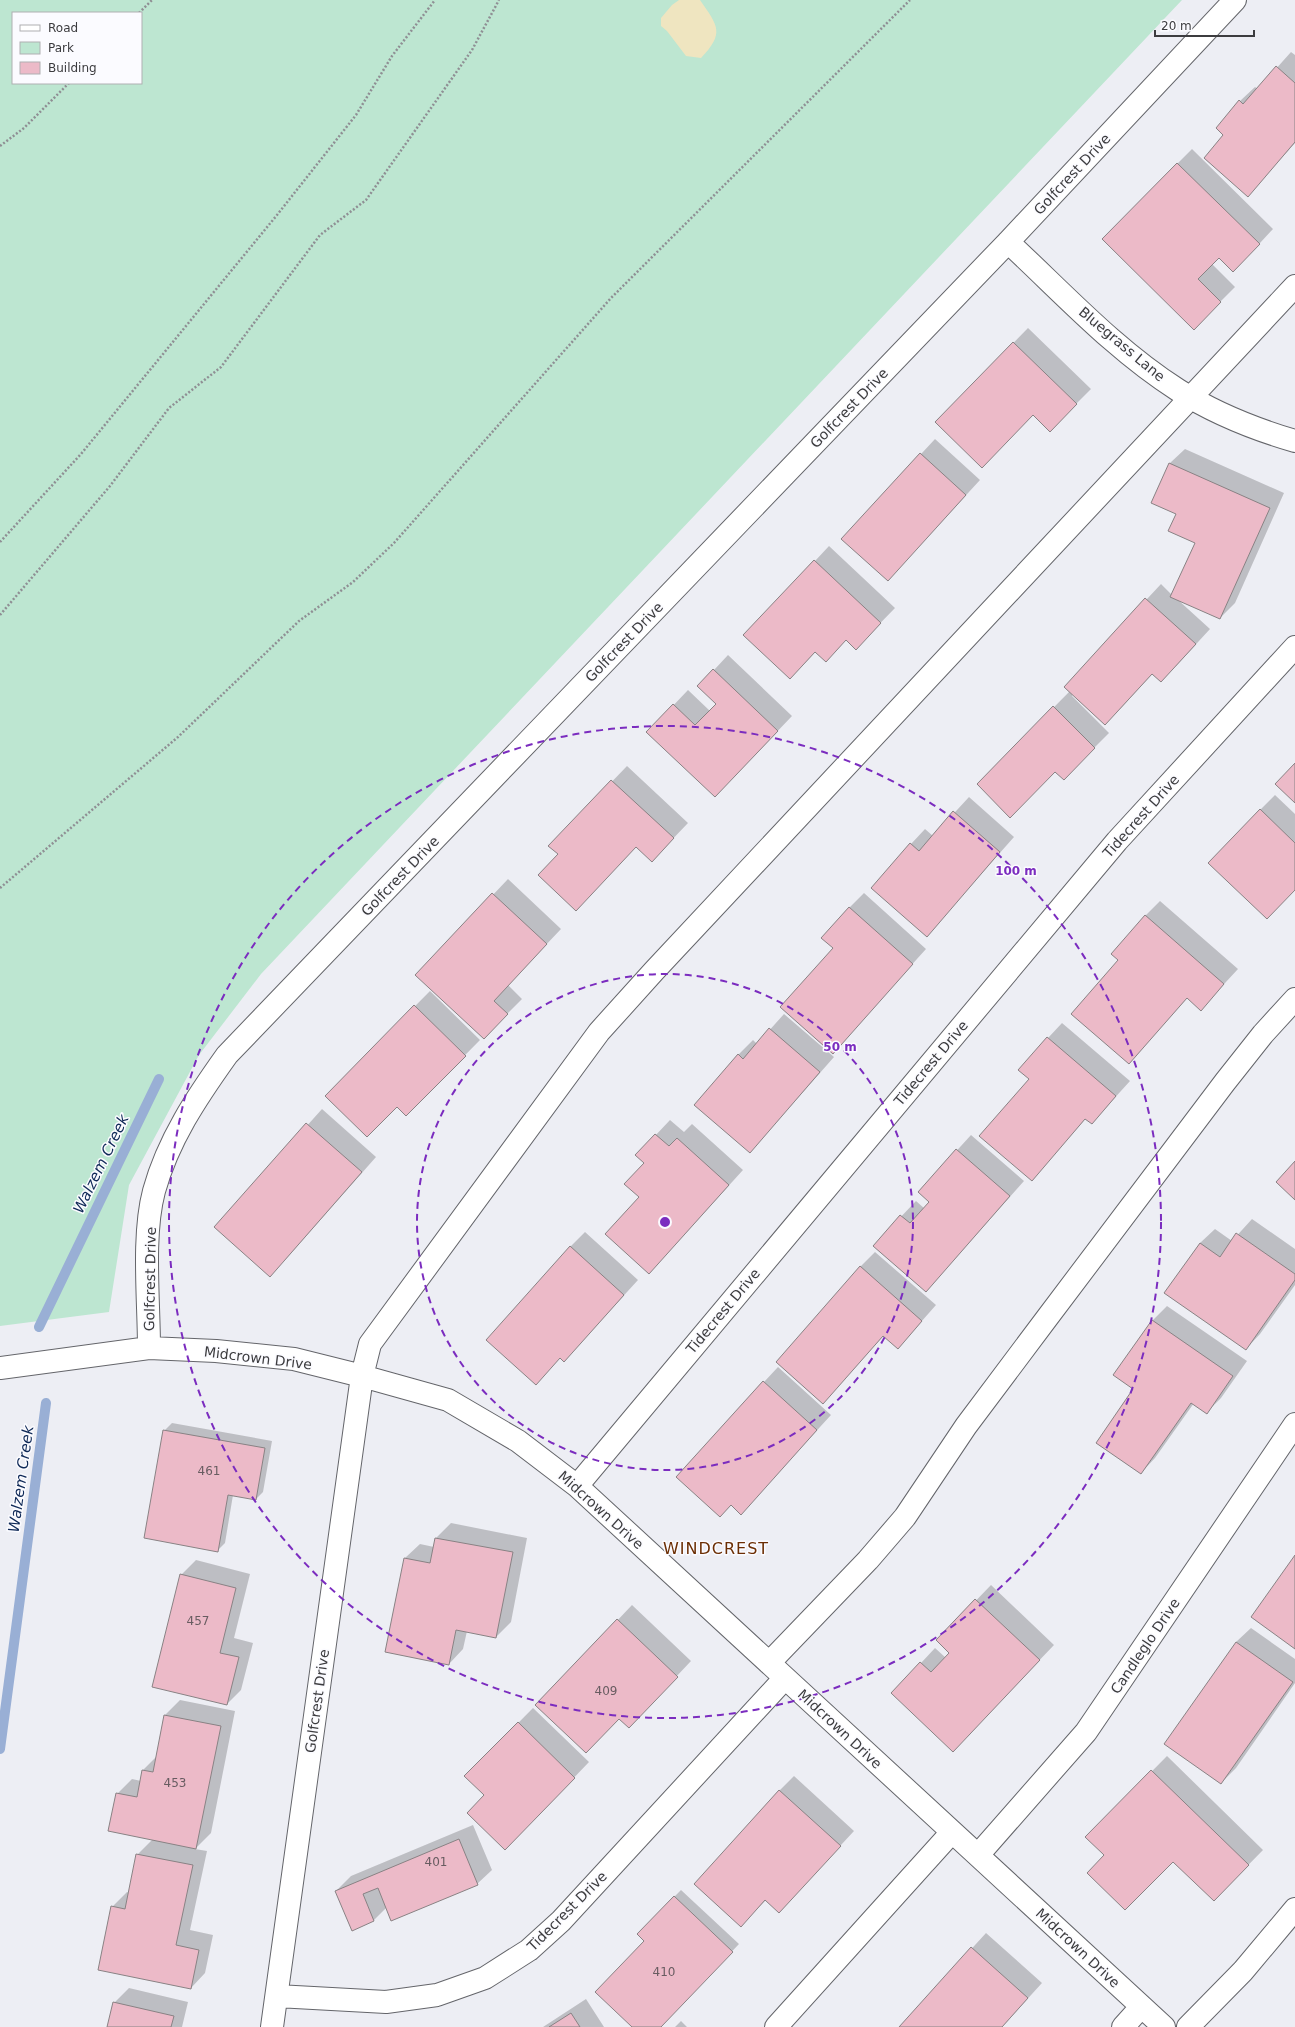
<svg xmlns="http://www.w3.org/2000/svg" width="1295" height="2027" font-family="'DejaVu Sans',sans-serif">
	<rect width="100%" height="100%" fill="#edeef4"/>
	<path fill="#bde6d1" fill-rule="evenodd" d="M 0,0 L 1182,0 L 261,974 L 199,1055 L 129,1185 L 109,1312 L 0,1326 ZM 13,13 L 141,13 L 141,83 L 13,83 Z"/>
	<path fill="#efe5c0" d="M 679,0 L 700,0 C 718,26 725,33 701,58 L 686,56 L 667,31 L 661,26 L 661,18 L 672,5 Z"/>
	<path fill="#0003" d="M 1291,52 L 1295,55 L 1295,143 L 1248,195 L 1225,135 L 1217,128 L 1240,101 L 1255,87 L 1258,89 Z
		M 1192,149 L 1273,229 L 1248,256 L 1219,257 L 1212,264 L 1235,287 L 1194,328 L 1177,164 Z
		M 1028,328 L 1091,389 L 1050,430 L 1033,414 L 936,422 Z
		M 935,439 L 980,480 L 902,565 L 843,538 Z
		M 1185,449 L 1284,493 L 1235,603 L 1220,618 L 1177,599 L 1210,629 L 1176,666 L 1153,673 L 1120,709 L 1073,694 L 1072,696 L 1109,733 L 1064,778 L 1056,770 L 978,784 L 1070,691 L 1065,687 L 1161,584 L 1172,595 L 1196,542 L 1177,513 L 1152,503 L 1170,463 Z
		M 829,546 L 895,608 L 856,648 L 847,639 L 816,651 L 805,663 L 815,561 Z
		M 728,655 L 792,716 L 730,781 L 648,732 L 688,690 L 710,711 L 717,704 L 714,670 Z
		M 627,766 L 688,823 L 666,846 L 637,846 L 559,854 L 550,846 Z
		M 1275,795 L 1295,814 L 1295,889 L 1260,810 Z
		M 969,797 L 1014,837 L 927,935 L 911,844 L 925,829 L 933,836 Z
		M 508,879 L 561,929 L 508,985 L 522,999 L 498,1023 L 417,975 Z
		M 864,893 L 926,949 L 833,1052 L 834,948 L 849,908 Z
		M 1160,901 L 1238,969 L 1201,1009 L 1188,997 L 1129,1063 L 1119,960 L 1145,916 Z
		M 430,991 L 480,1040 L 406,1115 L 397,1105 L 326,1096 Z
		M 784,1014 L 834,1057 L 750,1152 L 738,1055 L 753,1040 L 757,1044 Z
		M 1062,1023 L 1130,1081 L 1092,1123 L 1086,1118 L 1032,1180 L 1030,1078 L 1048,1038 Z
		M 322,1109 L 376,1157 L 284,1261 L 216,1227 Z
		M 670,1120 L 684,1132 L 692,1124 L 743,1170 L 663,1258 L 640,1197 L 645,1163 L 637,1155 Z
		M 971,1135 L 1024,1181 L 926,1291 L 874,1245 L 916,1201 L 925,1209 L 931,1202 L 919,1192 Z
		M 1252,1219 L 1295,1249 L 1295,1285 L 1260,1334 L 1246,1349 L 1165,1293 L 1200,1243 L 1215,1229 L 1232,1241 Z
		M 585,1232 L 638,1280 L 564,1361 L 570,1247 Z
		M 875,1252 L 936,1305 L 898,1348 L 884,1335 L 823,1402 L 860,1267 Z
		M 1167,1306 L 1247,1361 L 1221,1398 L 1206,1413 L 1194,1403 L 1155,1458 L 1141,1473 L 1135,1389 L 1114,1375 L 1153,1320 Z
		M 778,1367 L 831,1415 L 741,1513 L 731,1505 L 720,1516 L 764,1382 Z
		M 172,1423 L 272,1441 L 263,1492 L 256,1499 L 233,1495 L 225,1543 L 217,1551 L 164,1431 Z
		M 451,1523 L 527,1538 L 511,1622 L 496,1637 L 467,1631 L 463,1649 L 449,1664 L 405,1558 L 420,1544 L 434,1547 L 436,1538 Z
		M 196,1560 L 250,1574 L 234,1638 L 253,1643 L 241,1690 L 227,1704 L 181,1575 Z
		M 991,1585 L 1054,1645 L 967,1736 L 921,1663 L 935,1648 L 946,1658 L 951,1653 L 938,1640 Z
		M 632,1605 L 691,1661 L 643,1712 L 620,1718 L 537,1705 Z
		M 1251,1628 L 1295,1659 L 1295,1683 L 1236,1768 L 1221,1783 L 1236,1642 Z
		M 180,1700 L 235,1711 L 211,1833 L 195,1849 L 207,1851 L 190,1930 L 213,1935 L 205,1973 L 191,1988 L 112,1907 L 127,1892 L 129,1893 L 137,1855 L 153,1839 L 117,1794 L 132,1779 L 141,1781 L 143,1770 L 157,1756 L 165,1715 Z
		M 533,1708 L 589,1762 L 520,1834 L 466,1776 Z
		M 1167,1756 L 1263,1850 L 1214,1900 L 1173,1860 L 1106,1855 L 1087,1837 Z
		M 794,1776 L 854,1831 L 779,1912 L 766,1900 L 741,1925 L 779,1791 Z
		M 473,1825 L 492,1870 L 477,1884 L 387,1907 L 374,1920 L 353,1929 L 336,1891 L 351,1876 Z
		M 681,1890 L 739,1944 L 660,2027 L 633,2027 L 645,1941 L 674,1897 Z
		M 986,1933 L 1042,1983 L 1002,2027 L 900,2027 Z
		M 129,1988 L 188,2002 L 182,2027 L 109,2027 L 114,2003 Z
		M 586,1999 L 604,2027 L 543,2027 Z
		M 681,2021 L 687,2027 L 675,2027 Z"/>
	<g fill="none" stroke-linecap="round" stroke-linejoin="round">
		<path stroke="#99afd5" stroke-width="10" d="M 39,1327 L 159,1079
			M 0,1749 L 46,1403"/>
	</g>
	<path fill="#ecbac8" stroke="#898284" d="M 1276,66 L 1295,83 L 1295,142 L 1248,197 L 1204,158 L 1223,135 L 1216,128 L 1239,100 L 1243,104 Z
		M 1177,163 L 1260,244 L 1233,272 L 1219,258 L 1198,279 L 1221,302 L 1194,330 L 1102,239 Z
		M 1013,342 L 1077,404 L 1050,432 L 1033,415 L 982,468 L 935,422 Z
		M 920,453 L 966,495 L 888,581 L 841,539 Z
		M 1169,463 L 1270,508 L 1220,619 L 1170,597 L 1195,543 L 1168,531 L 1176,514 L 1151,503 Z
		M 814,560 L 881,623 L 856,650 L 846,640 L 826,662 L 815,652 L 790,679 L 743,635 Z
		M 1145,598 L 1196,644 L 1161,682 L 1152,674 L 1105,725 L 1064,687 Z
		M 713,669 L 778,731 L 715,797 L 646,732 L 673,704 L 695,725 L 716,704 L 697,686 Z
		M 1053,706 L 1095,748 L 1064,780 L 1055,772 L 1010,818 L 977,784 Z
		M 1295,763 L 1295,803 L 1275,784 Z
		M 611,780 L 674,838 L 652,862 L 636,847 L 576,911 L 538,875 L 558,854 L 548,846 Z
		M 1260,809 L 1295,843 L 1295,890 L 1267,919 L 1208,863 Z
		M 953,811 L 1000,852 L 927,937 L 871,888 L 910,843 L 919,851 Z
		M 492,893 L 547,944 L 494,1001 L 508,1014 L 484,1039 L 415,975 Z
		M 849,907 L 913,964 L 833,1054 L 780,1007 L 833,948 L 821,938 Z
		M 1145,915 L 1224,984 L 1201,1011 L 1187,998 L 1129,1064 L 1071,1014 L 1118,960 L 1111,954 Z
		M 414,1005 L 466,1056 L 406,1116 L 397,1107 L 367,1137 L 325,1096 Z
		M 769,1028 L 820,1072 L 750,1153 L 694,1105 L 738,1054 L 743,1059 Z
		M 1047,1037 L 1116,1096 L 1092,1124 L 1085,1119 L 1032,1181 L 979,1136 L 1029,1079 L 1018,1070 Z
		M 306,1123 L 362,1172 L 270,1277 L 214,1227 Z
		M 655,1134 L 669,1146 L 677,1138 L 729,1185 L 649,1274 L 605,1234 L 639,1197 L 624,1184 L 644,1163 L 635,1155 Z
		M 956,1149 L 1010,1196 L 926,1292 L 873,1246 L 900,1215 L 910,1223 L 929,1202 L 918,1192 Z
		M 1295,1161 L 1295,1200 L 1276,1182 Z
		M 1236,1233 L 1295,1274 L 1295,1280 L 1246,1350 L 1164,1293 L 1200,1243 L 1220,1257 Z
		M 570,1246 L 624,1295 L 564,1362 L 560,1358 L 536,1385 L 486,1340 Z
		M 860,1266 L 922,1321 L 898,1349 L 883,1336 L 823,1404 L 776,1362 Z
		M 1152,1320 L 1233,1376 L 1207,1414 L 1191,1403 L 1141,1474 L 1096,1443 L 1133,1389 L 1113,1375 Z
		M 763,1381 L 817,1430 L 741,1515 L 731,1505 L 720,1517 L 676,1477 Z
		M 163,1430 L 265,1448 L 256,1500 L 228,1495 L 218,1552 L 144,1538 Z
		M 435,1538 L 513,1552 L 496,1638 L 456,1630 L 449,1665 L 385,1652 L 404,1558 L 430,1563 Z
		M 1295,1555 L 1295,1649 L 1251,1617 Z
		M 180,1574 L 236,1588 L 220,1653 L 239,1657 L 227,1705 L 152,1687 Z
		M 975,1599 L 1040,1660 L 953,1752 L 891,1693 L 920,1662 L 931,1672 L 949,1653 L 936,1640 Z
		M 617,1619 L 678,1677 L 629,1728 L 619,1719 L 586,1753 L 535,1705 Z
		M 1236,1642 L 1293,1682 L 1221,1784 L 1164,1744 Z
		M 164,1715 L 221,1726 L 196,1849 L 108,1831 L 116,1793 L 137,1797 L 142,1770 L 153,1772 Z
		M 518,1722 L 575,1778 L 505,1850 L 467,1813 L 484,1795 L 464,1776 Z
		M 1151,1770 L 1249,1865 L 1214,1901 L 1173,1862 L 1125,1910 L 1087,1873 L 1104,1855 L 1085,1837 Z
		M 779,1790 L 841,1846 L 779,1913 L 765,1900 L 741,1927 L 694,1884 Z
		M 459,1839 L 478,1885 L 391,1921 L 378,1888 L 363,1894 L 374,1921 L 352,1931 L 335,1891 Z
		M 136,1854 L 193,1865 L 176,1945 L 199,1950 L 191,1989 L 98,1970 L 111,1906 L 125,1909 Z
		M 674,1896 L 733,1952 L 661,2027 L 632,2027 L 595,1992 L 644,1941 L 637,1934 Z
		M 971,1947 L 1028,1998 L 1002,2027 L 899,2027 Z
		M 113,2002 L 174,2016 L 171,2027 L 107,2027 Z
		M 571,2013 L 580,2027 L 549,2027 Z"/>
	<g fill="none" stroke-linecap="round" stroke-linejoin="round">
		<g stroke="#64656a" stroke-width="24">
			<path id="minor" d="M 1008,242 C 1063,293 1115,350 1178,390 C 1214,413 1254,429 1295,441
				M 149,1348 C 149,1301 142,1236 154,1191 C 168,1140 197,1097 227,1055 L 1008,242 L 1235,0
				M 0,1368 L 149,1348 L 216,1351 L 294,1359 L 362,1376 L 448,1400 L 518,1441 L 577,1486 L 1164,2027
				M 577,1486 L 1117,841 L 1295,647
				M 769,1663 L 868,1560 L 905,1517 L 966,1426 L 1047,1318 L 1225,1082 L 1263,1034 L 1295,999
				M 978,1855 L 1086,1732 L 1295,1424
				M 277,1996 L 386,2002 L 437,1995 L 485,1978 L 529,1950 L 561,1921 L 785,1678
				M 272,2027 L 362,1376 L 370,1344 L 599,1032 L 654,971 L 1295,286
				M 776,2027 L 952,1832
				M 1123,2027 L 1141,2007
				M 1188,2027 L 1243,1971 L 1295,1909"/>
		</g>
		<path stroke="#8f8f94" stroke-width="2.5" stroke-dasharray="2 2" stroke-linecap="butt" d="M 139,13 L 152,0
			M 0,146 L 24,128 L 69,83
			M 0,542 L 81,454 L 277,215 L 356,115 L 392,56 L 435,0
			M 0,615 L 110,486 L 169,408 L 221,367 L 320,235 L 366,200 L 472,50 L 499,0
			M 0,888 L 178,737 L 299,621 L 353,582 L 394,543 L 611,298 L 910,0"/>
		<use href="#minor" stroke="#fff" stroke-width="22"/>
	</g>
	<g fill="none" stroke="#7b2cbf" stroke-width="2" stroke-dasharray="7 5">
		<circle cx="665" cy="1222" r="248"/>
		<circle cx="665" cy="1222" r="496"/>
	</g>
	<g text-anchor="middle" stroke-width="3" stroke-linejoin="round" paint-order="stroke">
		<g font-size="12" fill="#685c61">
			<text x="209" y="1475">461</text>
			<text x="198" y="1625">457</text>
			<text x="606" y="1695">409</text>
			<text x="175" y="1787">453</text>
			<text x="436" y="1866">401</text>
			<text x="664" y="1976">410</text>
		</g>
		<g font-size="14" fill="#3c3c3f" stroke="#fbfbff">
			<text transform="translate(1072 174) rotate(-47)" y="5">Golfcrest Drive</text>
			<text transform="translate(1122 344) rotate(40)" y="5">Bluegrass Lane</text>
			<text transform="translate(849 408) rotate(-46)" y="5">Golfcrest Drive</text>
			<text transform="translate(624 642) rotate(-46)" y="5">Golfcrest Drive</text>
			<text transform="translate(1141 816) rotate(-48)" y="5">Tidecrest Drive</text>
			<text transform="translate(400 876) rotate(-46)" y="5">Golfcrest Drive</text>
			<text transform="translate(931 1063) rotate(-50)" y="5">Tidecrest Drive</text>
			<text transform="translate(150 1279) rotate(-89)" y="5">Golfcrest Drive</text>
			<text transform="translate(723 1311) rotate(-50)" y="5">Tidecrest Drive</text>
			<text transform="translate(258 1358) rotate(7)" y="5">Midcrown Drive</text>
			<text transform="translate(601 1510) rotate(42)" y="5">Midcrown Drive</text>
			<text transform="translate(1145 1646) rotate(-56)" y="5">Candleglo Drive</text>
			<text transform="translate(317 1701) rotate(-82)" y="5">Golfcrest Drive</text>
			<text transform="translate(840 1729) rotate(43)" y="5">Midcrown Drive</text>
			<text transform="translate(567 1911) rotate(-45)" y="5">Tidecrest Drive</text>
			<text transform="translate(1078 1948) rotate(43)" y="5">Midcrown Drive</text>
		</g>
		<g font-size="15" font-style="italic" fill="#0f2957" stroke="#fbfbff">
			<text transform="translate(101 1164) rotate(-64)" y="5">Walzem Creek</text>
			<text transform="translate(21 1479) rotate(-82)" y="5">Walzem Creek</text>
		</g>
		<g font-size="16" letter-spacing="1" fill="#6b2e04" stroke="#fbfbff">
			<text x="716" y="1554">WINDCREST</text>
		</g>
	</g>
	<circle cx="665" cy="1222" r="6" fill="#7b2cbf" stroke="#fbfbff" stroke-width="2"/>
	<g font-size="12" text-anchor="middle" font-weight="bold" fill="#7b2cbf" stroke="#fbfbff" stroke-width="3" stroke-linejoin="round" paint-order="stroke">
		<text x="1016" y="875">100 m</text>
		<text x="840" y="1051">50 m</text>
	</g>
	<rect x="12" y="12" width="130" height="72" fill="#fbfbff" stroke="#afafb2"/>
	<rect x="20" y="25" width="20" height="6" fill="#ffffff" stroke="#afafb2"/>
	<text x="48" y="32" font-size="12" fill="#3c3c3f">Road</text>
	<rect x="20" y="42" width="20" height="12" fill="#bde6d1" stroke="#afafb2"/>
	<text x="48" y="52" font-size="12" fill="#3c3c3f">Park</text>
	<rect x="20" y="62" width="20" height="12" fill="#ecbac8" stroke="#afafb2"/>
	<text x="48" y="72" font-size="12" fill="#3c3c3f">Building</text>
	<path d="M1155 30v6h99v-6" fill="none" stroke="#3c3c3f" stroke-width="2"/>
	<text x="1161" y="30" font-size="12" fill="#3c3c3f" stroke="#fbfbff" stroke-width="3" paint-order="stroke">20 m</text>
</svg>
